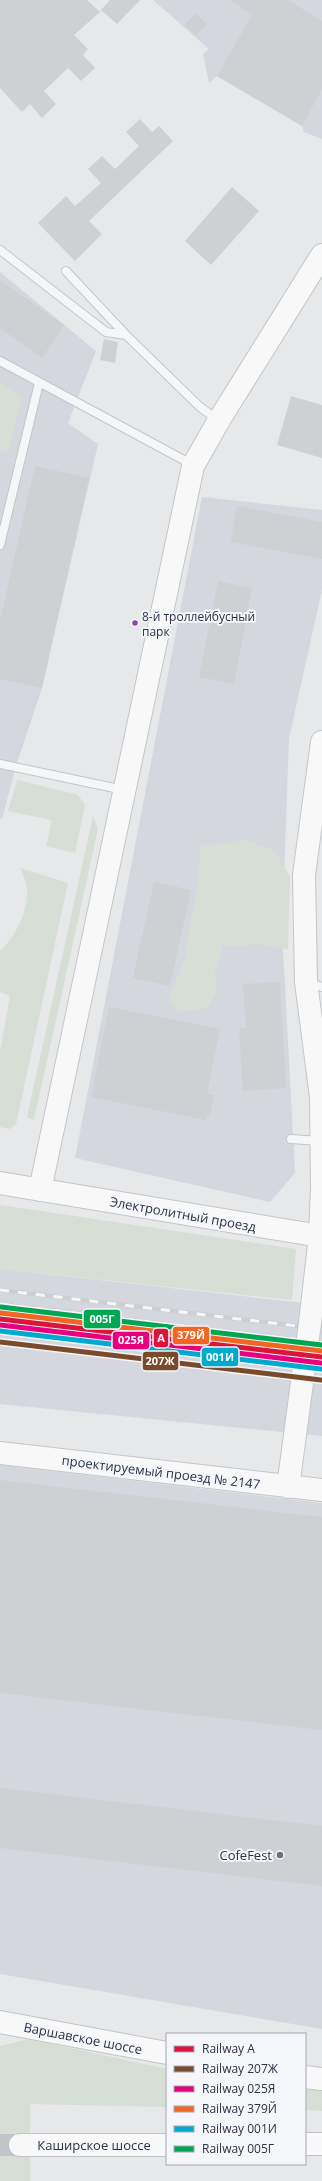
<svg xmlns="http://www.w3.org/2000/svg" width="322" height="2181" font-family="'Open Sans',sans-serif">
	<rect width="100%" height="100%" fill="#e6e8ea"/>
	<path fill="#d4d7dd" d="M 153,0 L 322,0 L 322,139 L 304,132 L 302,126 L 217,76 L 209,83 L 203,54 L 209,49 Z
		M 0,272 L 96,351 L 68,423 L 98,444 L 42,688 L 16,766 L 2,819 L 0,818 Z
		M 202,497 L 322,510 L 322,590 L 289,738 L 282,930 L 295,1173 L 270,1202 L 75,1158 Z
		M 0,1269 L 322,1305 L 322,1436 L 0,1404 Z
		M 0,1465 L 322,1503 L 322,2029 L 0,1974 Z"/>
	<path fill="#d6ded6" d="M 0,382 L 22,397 L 8,452 L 0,450 Z
		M 17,780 L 78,795 L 85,805 L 75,853 L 46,846 L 52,820 L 8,811 Z
		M 93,816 L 98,829 L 34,1120 L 27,1117 Z
		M 242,839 L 274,850 L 290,877 L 288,949 L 256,944 L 234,947 L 223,945 L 215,973 L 217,992 L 208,1008 L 178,1012 L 169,998 L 184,961 L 198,883 L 200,845 L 224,844 Z
		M 20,868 L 68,883 L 16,1124 L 10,1129 L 0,1127 L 0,1052 L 10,996 L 0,992 L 0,951 C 16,936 28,912 27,889 C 27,882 23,875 20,868 Z
		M 0,1205 L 296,1249 L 292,1300 L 0,1269 Z
		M 29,2039 L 167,2069 L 167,2107 L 30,2104 L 30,2181 L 0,2181 L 0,2046 Z
		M 305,2089 L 322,2091 L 322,2111 L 305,2110 Z"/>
	<path fill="#ced0d3" d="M 0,0 L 87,0 L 100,12 L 74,35 L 88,49 L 83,55 L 95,68 L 81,81 L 68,68 L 44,91 L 56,104 L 42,118 L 30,104 L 22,112 L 0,88 Z
		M 110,0 L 140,0 L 117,24 L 101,10 Z
		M 230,0 L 288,0 L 322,21 L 322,89 L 302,126 L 217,76 L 252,15 Z
		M 195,13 L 207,24 L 196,35 L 185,25 Z
		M 140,119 L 152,132 L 159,126 L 173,141 L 89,221 L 102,234 L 75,261 L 38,223 L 66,196 L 75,206 L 101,183 L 88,169 L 102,156 L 115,169 L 139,146 L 126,132 Z
		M 232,187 L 259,211 L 211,265 L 185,241 Z
		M 0,280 L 64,325 L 42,358 L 0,328 Z
		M 104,339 L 118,342 L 115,363 L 100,360 Z
		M 291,396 L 322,405 L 322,458 L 277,445 Z
		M 35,466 L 89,478 L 42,688 L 0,679 L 0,621 Z
		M 237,506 L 322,522 L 322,559 L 231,542 Z
		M 218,581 L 252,588 L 234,684 L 199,677 Z
		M 154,882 L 191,890 L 170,986 L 133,978 Z
		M 280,982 L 286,1088 L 243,1091 L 239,1029 L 246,1028 L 243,984 Z
		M 109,1007 L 220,1029 L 207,1094 L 214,1095 L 210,1116 L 207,1115 L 206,1120 L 91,1097 Z
		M 0,1480 L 322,1517 L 322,1730 L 0,1693 Z
		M 0,1788 L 322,1826 L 322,1886 L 0,1848 Z"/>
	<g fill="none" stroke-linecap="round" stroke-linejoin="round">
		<path stroke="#c1c4c9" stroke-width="22" stroke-dasharray="22 11" stroke-linecap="butt" d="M 0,2145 L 20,2145"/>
		<g stroke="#c4c6c8" stroke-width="10">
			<path id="lane" d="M 0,250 L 106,332 L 126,335 L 200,407 L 218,420
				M 66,271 L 126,335
				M 0,361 L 193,465
				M 0,545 L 39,383
				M 0,764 L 124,790
				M 309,983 L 322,987
				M 291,1139 L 320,1141"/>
		</g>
		<g stroke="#c4c6c8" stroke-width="24">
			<path id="secondary" d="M 322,742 L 304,875 L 306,982 L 321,1097 L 322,1184
				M 0,1183 L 320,1236
				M 40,1190 L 193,466 L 219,420 L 322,255
				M 310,1323 L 320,1236 L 322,1189
				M 0,1453 L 322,1490
				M 288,1487 L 297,1420"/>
		</g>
		<g stroke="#c2c5c8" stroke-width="24">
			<path id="primary" d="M 0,2022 L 167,2053
				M 305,2077 L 322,2079
				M 305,2144 L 322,2144
				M 20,2145 L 167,2145"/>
		</g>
		<use href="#lane" stroke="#f5f6f7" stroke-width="8"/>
		<use href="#secondary" stroke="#f8f8f8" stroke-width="22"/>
		<use href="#primary" stroke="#f8f8f8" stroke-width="22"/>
		<g stroke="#cecfd2" stroke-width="4.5">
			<path id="rail" d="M 0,1290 L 322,1329
				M 0,1304 L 322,1343"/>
		</g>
		<use href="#rail" stroke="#f4f6f9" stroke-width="3" stroke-dasharray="9" stroke-linecap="butt"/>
		<g stroke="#c4c6c8" stroke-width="24" stroke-linecap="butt">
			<path id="secondary-bridge" d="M 297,1420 L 310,1323"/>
		</g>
		<use href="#secondary-bridge" stroke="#f8f8f8" stroke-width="22"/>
		<g stroke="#f4f6f9" stroke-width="8">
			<path id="rail-1" d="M 0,1319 L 322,1357"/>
		</g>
		<g stroke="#f4f6f9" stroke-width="8">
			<path id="rail-2" d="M 0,1342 L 321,1380"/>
		</g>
		<g stroke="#f4f6f9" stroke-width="8">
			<path id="rail-3" d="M 0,1325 L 321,1363"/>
		</g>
		<g stroke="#f4f6f9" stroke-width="8">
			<path id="rail-4" d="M 1,1313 L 322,1351"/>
		</g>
		<g stroke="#f4f6f9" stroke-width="8">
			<path id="rail-5" d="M 0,1331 L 321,1369"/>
		</g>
		<g stroke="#f4f6f9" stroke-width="8">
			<path id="rail-6" d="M 1,1307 L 322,1345"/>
		</g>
		<use href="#rail-1" stroke="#dc143c" stroke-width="5"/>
		<use href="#rail-2" stroke="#7a4b2a" stroke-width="5"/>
		<use href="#rail-3" stroke="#e5007d" stroke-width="5"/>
		<use href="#rail-4" stroke="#f26522" stroke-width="5"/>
		<use href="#rail-5" stroke="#00a9ce" stroke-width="5"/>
		<use href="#rail-6" stroke="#00a651" stroke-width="5"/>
	</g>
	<circle fill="#8e44ad" stroke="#f4f6f9" stroke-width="1.5" cx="135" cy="623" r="3.5"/>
	<circle fill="#6c737f" stroke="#f4f6f9" stroke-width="1.5" cx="280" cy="1855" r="4"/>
	<g text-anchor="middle" stroke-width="4" stroke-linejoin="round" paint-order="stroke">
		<g font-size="12" fill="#2b3445" stroke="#f4f6f9" text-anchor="start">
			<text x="142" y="621">8-й троллейбусный<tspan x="142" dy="15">парк</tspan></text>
		</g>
		<g font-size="13" fill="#2b3445" stroke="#f4f6f9">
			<text transform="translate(183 1214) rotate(10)" y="5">Электролитный проезд</text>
			<text transform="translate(161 1472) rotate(7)" y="5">проектируемый проезд № 2147</text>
			<text transform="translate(83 2038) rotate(11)" y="5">Варшавское шоссе</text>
			<text x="94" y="2150">Каширское шоссе</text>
		</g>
		<g font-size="13" fill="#2b3445" stroke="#f4f6f9" text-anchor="end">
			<text x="272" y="1860">CofeFest</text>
		</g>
	</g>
	<g stroke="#f4f6f9" stroke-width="1.5">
		<rect x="83" y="1309" width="38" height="20" rx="4" fill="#00a651"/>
		<rect x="172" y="1326" width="38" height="19" rx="4" fill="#f26522"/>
		<rect x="153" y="1328" width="16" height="20" rx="4" fill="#dc143c"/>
		<rect x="112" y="1331" width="38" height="19" rx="4" fill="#e5007d"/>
		<rect x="201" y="1347" width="38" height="20" rx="4" fill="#00a9ce"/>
		<rect x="142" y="1351" width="37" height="20" rx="4" fill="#7a4b2a"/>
	</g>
	<g font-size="11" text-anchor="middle" font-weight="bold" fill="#fff">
		<text x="102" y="1323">005Г</text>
		<text x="191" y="1339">379Й</text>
		<text x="161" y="1342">A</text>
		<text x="131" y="1344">025Я</text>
		<text x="220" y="1361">001И</text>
		<text x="160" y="1365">207Ж</text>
	</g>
	<rect x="166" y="2033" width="140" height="132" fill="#f4f6f9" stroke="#a4a8b1"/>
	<rect x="174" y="2046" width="20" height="6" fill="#dc143c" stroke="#a4a8b1"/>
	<text x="202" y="2053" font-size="12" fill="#2b3445">Railway A</text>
	<rect x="174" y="2066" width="20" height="6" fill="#7a4b2a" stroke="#a4a8b1"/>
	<text x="202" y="2073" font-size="12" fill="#2b3445">Railway 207Ж</text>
	<rect x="174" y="2086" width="20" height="6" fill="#e5007d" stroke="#a4a8b1"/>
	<text x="202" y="2093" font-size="12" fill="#2b3445">Railway 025Я</text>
	<rect x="174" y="2106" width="20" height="6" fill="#f26522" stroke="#a4a8b1"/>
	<text x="202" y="2113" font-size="12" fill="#2b3445">Railway 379Й</text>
	<rect x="174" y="2126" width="20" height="6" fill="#00a9ce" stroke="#a4a8b1"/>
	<text x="202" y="2133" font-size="12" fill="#2b3445">Railway 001И</text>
	<rect x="174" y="2146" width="20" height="6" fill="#00a651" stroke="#a4a8b1"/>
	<text x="202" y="2153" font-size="12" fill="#2b3445">Railway 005Г</text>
</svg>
